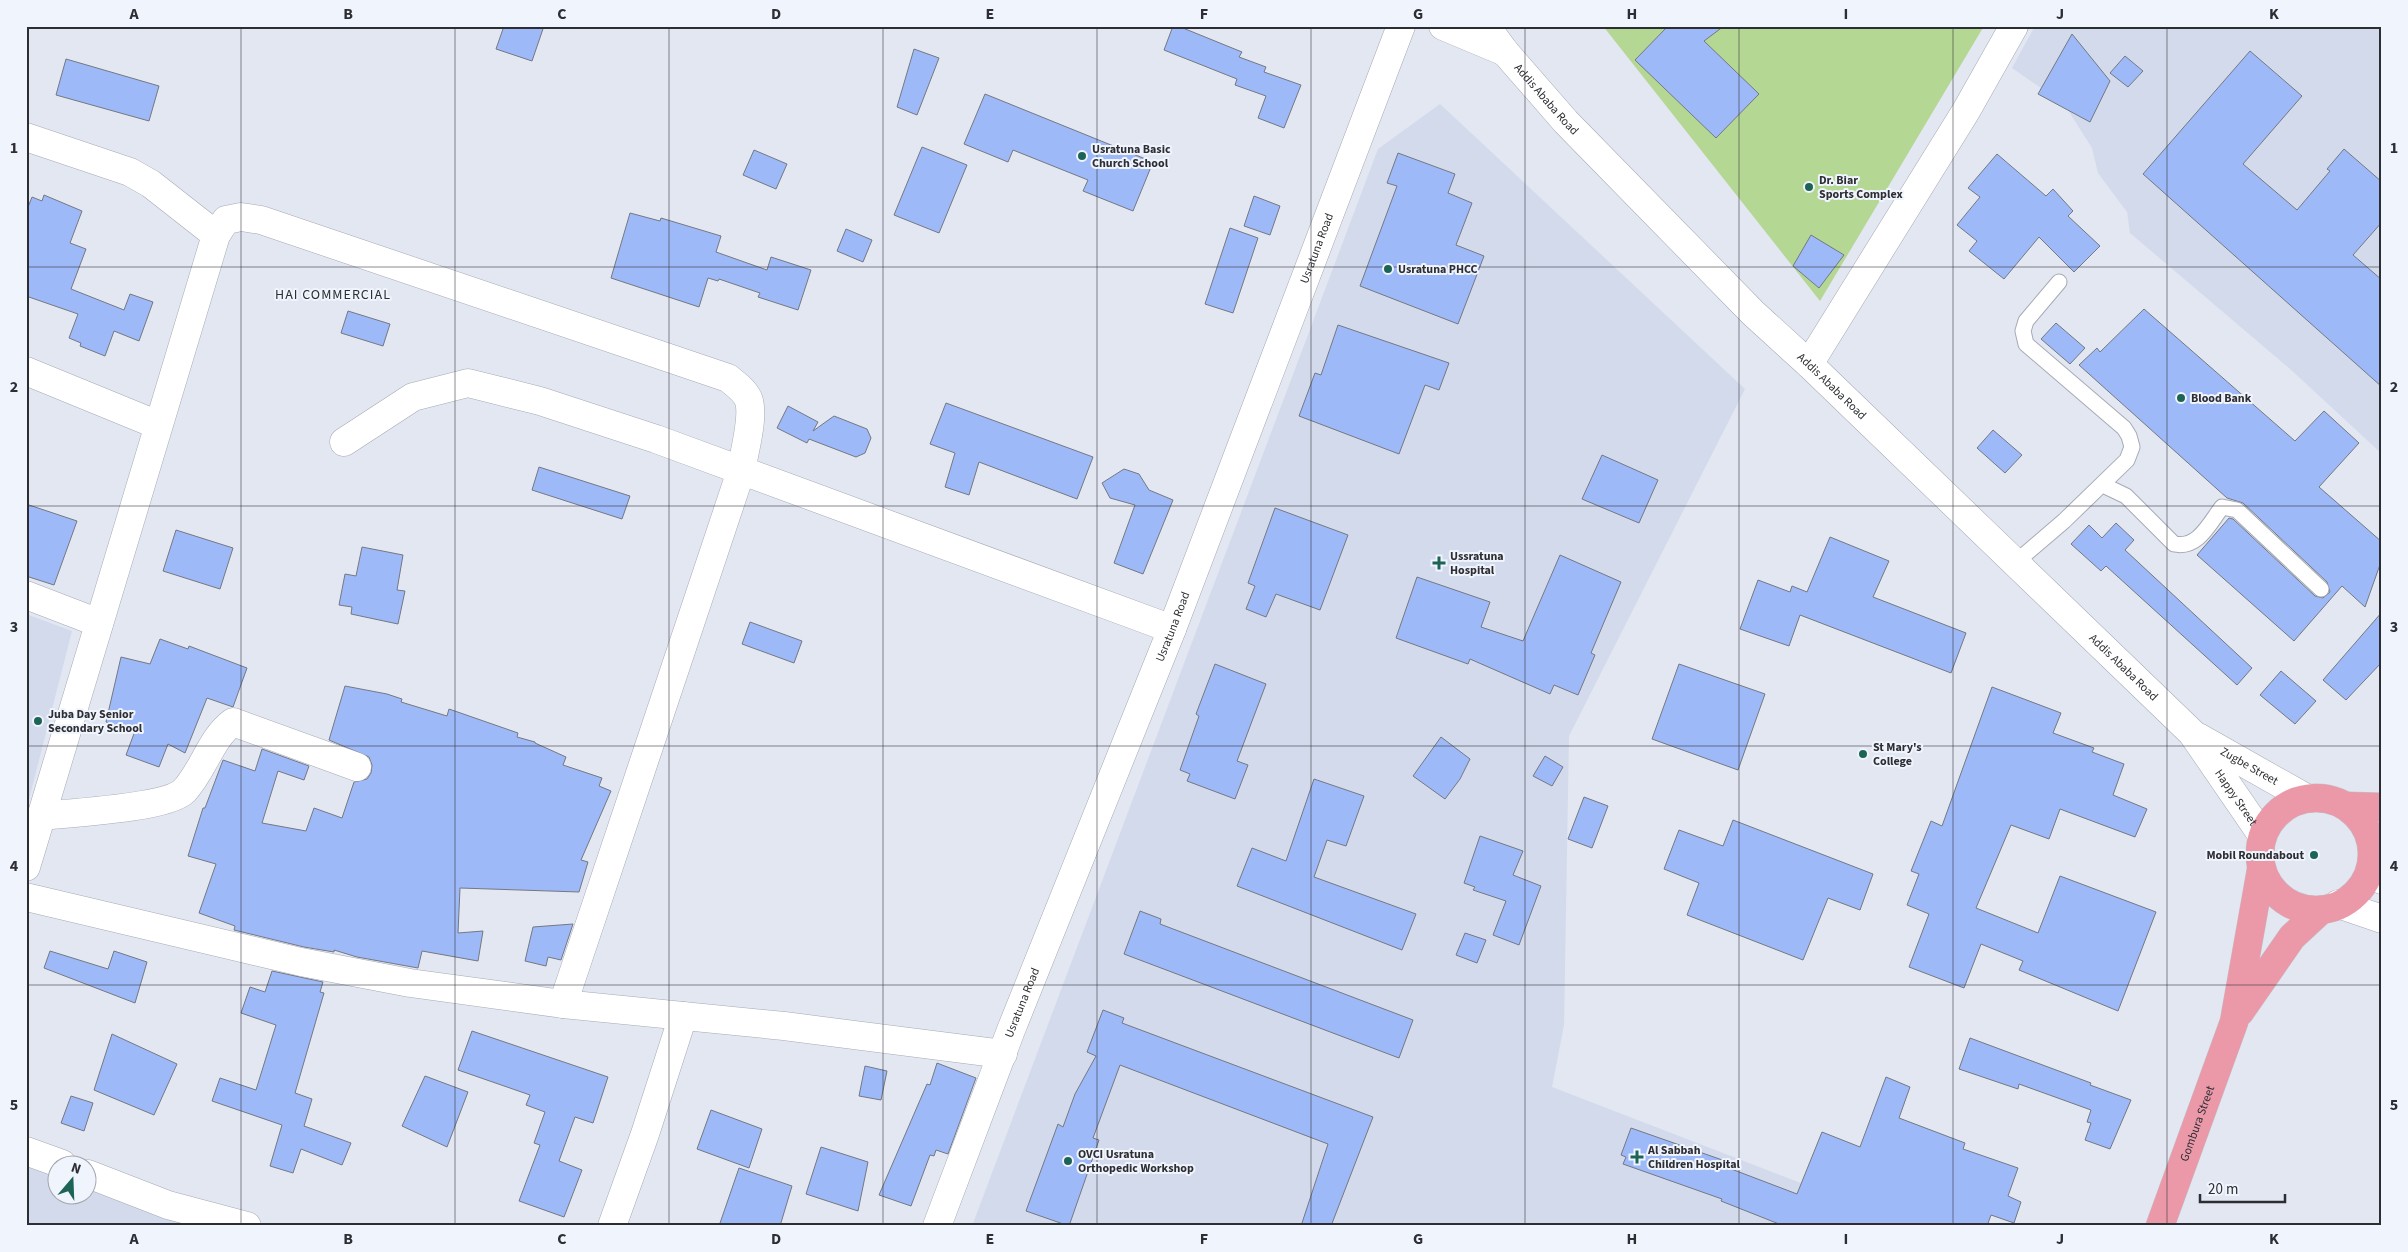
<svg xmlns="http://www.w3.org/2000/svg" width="2408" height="1252" font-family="'Source Sans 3',sans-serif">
	<rect width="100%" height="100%" fill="#e2e7f2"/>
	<path fill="#d3daec" d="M 2035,26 L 2382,26 L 2382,454 L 2289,368 L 2130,233 L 2127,212 L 2098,173 L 2092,148 L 2064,104 L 2012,68 Z
		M 1440,104 L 1745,389 L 1569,736 L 1564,1025 L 1552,1087 L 1912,1226 L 972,1226 L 1378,149 Z
		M 26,614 L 72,631 L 26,811 Z
		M 26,1157 L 57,1167 L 58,1194 L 88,1194 L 88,1176 L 245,1226 L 26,1226 Z"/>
	<path fill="#b4d793" d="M 1603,26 L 1984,26 L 1820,301 Z"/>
	<path fill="#9eb9f7" stroke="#747882" d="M 504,26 L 544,26 L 532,61 L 496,49 Z
		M 1173,26 L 1178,26 L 1242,52 L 1239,57 L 1266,67 L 1264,72 L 1301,85 L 1284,128 L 1258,118 L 1266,96 L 1235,85 L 1237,79 L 1164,50 Z
		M 1668,26 L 1724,26 L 1704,41 L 1759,94 L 1716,138 L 1635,60 Z
		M 2072,34 L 2110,81 L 2090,122 L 2038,94 Z
		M 914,49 L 939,58 L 917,115 L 897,107 Z
		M 2250,51 L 2302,96 L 2243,164 L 2297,210 L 2330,171 L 2327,169 L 2344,149 L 2382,182 L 2382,222 L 2353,255 L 2382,280 L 2382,387 L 2143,174 Z
		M 2125,56 L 2143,71 L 2128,87 L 2110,73 Z
		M 66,59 L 159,86 L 149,121 L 56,95 Z
		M 985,94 L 1153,162 L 1133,211 L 1083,191 L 1088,180 L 1013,150 L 1008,162 L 964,144 Z
		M 922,147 L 967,165 L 939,233 L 894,215 Z
		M 754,150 L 787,164 L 776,189 L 743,175 Z
		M 1398,153 L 1455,174 L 1448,193 L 1472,203 L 1456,245 L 1484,256 L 1458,324 L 1360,286 L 1397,186 L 1387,183 Z
		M 1997,154 L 2046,196 L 2053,189 L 2073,211 L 2068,216 L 2100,246 L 2074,272 L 2039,237 L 2004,279 L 1969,251 L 1977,241 L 1957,225 L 1980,197 L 1968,188 Z
		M 44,195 L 82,211 L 70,243 L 86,249 L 71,289 L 124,310 L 130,294 L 153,302 L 139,341 L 114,331 L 105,356 L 80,346 L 81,343 L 69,338 L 78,314 L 26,296 L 26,212 L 32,197 L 42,201 Z
		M 1254,196 L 1280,206 L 1270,235 L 1244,226 Z
		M 630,213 L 660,221 L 661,218 L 721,236 L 716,252 L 767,270 L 771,257 L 811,270 L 798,310 L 758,297 L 760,293 L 719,279 L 718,281 L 708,278 L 699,307 L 611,278 Z
		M 1230,228 L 1258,238 L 1233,313 L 1205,304 Z
		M 846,229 L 872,240 L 863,262 L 837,251 Z
		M 1811,235 L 1844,255 L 1819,288 L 1793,266 Z
		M 2144,309 L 2295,441 L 2324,411 L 2359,443 L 2319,487 L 2382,542 L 2382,559 L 2365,607 L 2342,586 L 2294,641 L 2197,555 L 2229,518 L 2233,519 L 2315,596 L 2323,598 L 2330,592 L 2327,582 L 2243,503 L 2227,498 L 2079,365 L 2097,348 L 2100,352 Z
		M 348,311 L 390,324 L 383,346 L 341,333 Z
		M 2056,323 L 2085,348 L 2070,364 L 2041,339 Z
		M 1338,325 L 1449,363 L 1439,390 L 1425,385 L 1399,454 L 1299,416 L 1315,373 L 1321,375 Z
		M 946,403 L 1093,457 L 1077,499 L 979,462 L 969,495 L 945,487 L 955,453 L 930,444 Z
		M 788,406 L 818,422 L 813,431 L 834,416 L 867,429 L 871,438 L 865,453 L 856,457 L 809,439 L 807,443 L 777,428 Z
		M 1993,430 L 2022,455 L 2005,473 L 1977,448 Z
		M 1602,455 L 1658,480 L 1639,523 L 1582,499 Z
		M 539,467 L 630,496 L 622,519 L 532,490 Z
		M 1124,469 L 1139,474 L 1149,490 L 1173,500 L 1143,574 L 1114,563 L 1135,505 L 1110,498 L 1102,483 Z
		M 26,504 L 77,521 L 54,585 L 26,576 Z
		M 1275,508 L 1348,535 L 1320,610 L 1276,594 L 1266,617 L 1246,609 L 1255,586 L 1248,583 Z
		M 2116,523 L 2134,540 L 2125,550 L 2252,668 L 2237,685 L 2106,566 L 2101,571 L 2071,544 L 2089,525 L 2102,538 Z
		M 176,530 L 233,548 L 220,589 L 163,571 Z
		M 1830,537 L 1889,561 L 1873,597 L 1966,633 L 1951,673 L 1800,615 L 1789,646 L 1740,629 L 1758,580 L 1790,592 L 1792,586 L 1807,592 Z
		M 362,547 L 403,555 L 397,590 L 405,591 L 398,624 L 351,614 L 352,607 L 339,605 L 345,574 L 356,576 Z
		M 1560,555 L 1621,582 L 1591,653 L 1595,655 L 1578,695 L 1554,685 L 1550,694 L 1470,659 L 1468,664 L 1396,638 L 1417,577 L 1490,602 L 1481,627 L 1523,641 Z
		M 2382,612 L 2382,662 L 2346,700 L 2323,680 Z
		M 750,622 L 802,641 L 794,663 L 742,644 Z
		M 160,639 L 188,649 L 189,646 L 247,668 L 233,707 L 207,698 L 185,753 L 168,744 L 159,767 L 126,755 L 135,731 L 106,722 L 121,657 L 150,664 Z
		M 1215,664 L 1266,684 L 1237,761 L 1248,765 L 1235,799 L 1187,781 L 1190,774 L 1180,770 L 1199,716 L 1196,714 Z
		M 1679,664 L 1765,694 L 1738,770 L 1652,739 Z
		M 2281,671 L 2316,701 L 2295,724 L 2260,695 Z
		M 345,686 L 387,694 L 402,699 L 401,702 L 447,716 L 449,709 L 518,733 L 517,737 L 535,742 L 535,743 L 566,757 L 563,765 L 602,778 L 599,786 L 611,791 L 581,860 L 588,862 L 579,892 L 460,888 L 458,933 L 483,931 L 478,961 L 422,951 L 418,968 L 357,957 L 334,950 L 334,952 L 304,947 L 234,930 L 235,926 L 199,913 L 216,864 L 188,856 L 203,808 L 205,808 L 223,760 L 255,771 L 262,749 L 309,766 L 304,780 L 278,771 L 262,823 L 306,831 L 314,808 L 342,818 L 354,782 L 367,779 L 371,773 L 372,765 L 369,757 L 329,740 Z
		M 1992,687 L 2061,713 L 2053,733 L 2094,748 L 2092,752 L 2124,764 L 2113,795 L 2147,809 L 2135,837 L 2060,809 L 2049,839 L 2011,825 L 1976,908 L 2038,933 L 2060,876 L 2156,912 L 2118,1011 L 2019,970 L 2023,961 L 1981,944 L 1964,988 L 1909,967 L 1929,914 L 1907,905 L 1919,874 L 1911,871 L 1931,821 L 1942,826 Z
		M 1441,737 L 1470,759 L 1460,779 L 1445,799 L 1413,776 Z
		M 1545,756 L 1563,767 L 1552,786 L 1533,776 Z
		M 1314,779 L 1364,796 L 1346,846 L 1327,840 L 1314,877 L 1416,914 L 1402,950 L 1237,886 L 1252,848 L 1286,861 Z
		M 1584,797 L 1608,806 L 1592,848 L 1568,839 Z
		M 1733,820 L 1873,874 L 1860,910 L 1828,898 L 1803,960 L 1687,915 L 1699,883 L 1664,869 L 1679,830 L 1723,846 Z
		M 1480,836 L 1523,851 L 1513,875 L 1541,886 L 1519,945 L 1493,935 L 1506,901 L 1473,890 L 1475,887 L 1464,883 Z
		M 1140,911 L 1161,919 L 1160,924 L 1413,1020 L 1399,1058 L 1124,954 Z
		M 573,924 L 561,960 L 548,957 L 546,966 L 525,961 L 533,927 Z
		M 1465,933 L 1486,940 L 1477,963 L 1456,955 Z
		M 50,951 L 108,969 L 114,951 L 147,962 L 135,1003 L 44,968 Z
		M 272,971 L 323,982 L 320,992 L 324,993 L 295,1093 L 312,1099 L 304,1126 L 351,1143 L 342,1165 L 301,1149 L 293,1173 L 270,1166 L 282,1125 L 212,1101 L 220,1078 L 256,1090 L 276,1025 L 241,1013 L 250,987 L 265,992 Z
		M 1103,1010 L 1124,1018 L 1122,1023 L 1373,1117 L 1331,1226 L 1301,1226 L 1328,1144 L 1120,1065 L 1093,1138 L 1099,1140 L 1069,1226 L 1026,1211 L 1058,1124 L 1063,1127 L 1075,1094 L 1096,1056 L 1087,1052 Z
		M 472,1031 L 608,1077 L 593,1123 L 575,1117 L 559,1161 L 582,1170 L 564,1217 L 519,1201 L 540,1145 L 534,1143 L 545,1112 L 526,1105 L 530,1095 L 458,1070 Z
		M 112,1034 L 177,1064 L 154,1115 L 94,1090 Z
		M 1970,1038 L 2091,1083 L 2090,1085 L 2131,1100 L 2110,1149 L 2085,1140 L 2091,1123 L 2087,1122 L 2091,1110 L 2019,1084 L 2018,1089 L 1959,1069 Z
		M 937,1063 L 976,1078 L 948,1154 L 936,1150 L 934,1156 L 930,1155 L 911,1206 L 879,1195 L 927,1084 L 930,1085 Z
		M 865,1066 L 887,1071 L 881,1100 L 859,1096 Z
		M 425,1076 L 468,1092 L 447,1147 L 402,1126 Z
		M 1886,1077 L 1910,1087 L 1899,1118 L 1965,1143 L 1963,1149 L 2018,1168 L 2008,1196 L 2021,1202 L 2014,1223 L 1991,1215 L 1987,1226 L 1784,1226 L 1721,1201 L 1722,1199 L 1623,1164 L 1626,1157 L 1621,1155 L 1631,1128 L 1728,1162 L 1726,1167 L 1797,1194 L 1822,1132 L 1860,1147 Z
		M 71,1096 L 93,1103 L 84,1131 L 61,1123 Z
		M 711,1110 L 762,1129 L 749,1168 L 697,1149 Z
		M 821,1147 L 868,1162 L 858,1211 L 806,1194 Z
		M 739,1168 L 792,1186 L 780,1226 L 719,1226 Z"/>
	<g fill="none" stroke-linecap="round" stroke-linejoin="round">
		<g stroke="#a6aab5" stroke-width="17">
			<path id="lane" d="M 2103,485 L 2126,496 L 2174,544 C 2198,549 2209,524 2222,507 L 2237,510 L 2321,589
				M 2015,563 L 2064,521 L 2127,460 L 2132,447 L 2129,436 L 2124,428 L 2026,344 L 2023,331 L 2026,321 L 2059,282"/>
		</g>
		<g stroke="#a6aab5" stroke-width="29">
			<g id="street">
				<path d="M 26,137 L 130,172 L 151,184 L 216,235"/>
				<path d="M 1809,364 L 1966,111 L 2014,26"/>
				<path d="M 26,371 L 158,425"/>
				<path d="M 344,442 L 413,397 L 468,383 L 540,401 L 656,439 L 1172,629"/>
				<path d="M 26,595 L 99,623"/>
				<path d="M 41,816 C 70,813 167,808 184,791 C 204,770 210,739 233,722 L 357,767"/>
				<path d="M 26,867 L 216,235 L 226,220 L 241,217 L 261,220 L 728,378 C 735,384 746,391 749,401 C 754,418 744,453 741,471 L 563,1004"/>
				<path d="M 26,897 L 301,962 L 410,983 L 563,1004 L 784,1026 L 1003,1054"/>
				<path d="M 26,1151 L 62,1164"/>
				<path d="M 88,1174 L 168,1205 L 247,1226"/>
				<path d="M 612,1226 L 645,1134 L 683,1016"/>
				<path id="s1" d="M 937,1226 L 1011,1030 L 1172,629 L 1401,26"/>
			</g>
		</g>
		<g stroke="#a6aab5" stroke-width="29">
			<g id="secondary">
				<path d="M 1443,26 L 1505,52"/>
				<path id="s2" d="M 1486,26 L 1505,52 L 1566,122 L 1753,313 L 1809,364 L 2192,733 L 2262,835"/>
				<path id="s3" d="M 2198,737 L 2306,798"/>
				<path d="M 2371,869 L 2382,880"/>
				<path d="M 2338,904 L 2382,919"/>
			</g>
		</g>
		<g stroke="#c4c4c6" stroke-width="29">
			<g id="primary">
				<circle cx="2316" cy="854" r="56"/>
				<path d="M 2348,806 L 2382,807"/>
				<path d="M 2240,1012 L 2292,937 L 2320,911"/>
				<path id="s4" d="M 2160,1226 L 2234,1022 L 2261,870"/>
			</g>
		</g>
		<use href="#lane" stroke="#fff" stroke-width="15"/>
		<use href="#street" stroke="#fff" stroke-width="28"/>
		<use href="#secondary" stroke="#fff" stroke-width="28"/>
		<use href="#primary" stroke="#eb98a9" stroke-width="28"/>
	</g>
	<path fill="none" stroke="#2d2e33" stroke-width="1" stroke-opacity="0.55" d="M 241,26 L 241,1226M 455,26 L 455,1226M 669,26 L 669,1226M 883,26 L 883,1226M 1097,26 L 1097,1226M 1311,26 L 1311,1226M 1525,26 L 1525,1226M 1739,26 L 1739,1226M 1953,26 L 1953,1226M 2167,26 L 2167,1226M 26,267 L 2382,267M 26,506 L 2382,506M 26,746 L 2382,746M 26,985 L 2382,985"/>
	<g fill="#1d6457" stroke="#f0f4fd" stroke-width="2">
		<circle cx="1082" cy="156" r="5"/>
		<circle cx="1809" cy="187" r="5"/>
		<circle cx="1388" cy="269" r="5"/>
		<circle cx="2181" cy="398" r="5"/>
		<path d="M1436.5 555.5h5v5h5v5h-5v5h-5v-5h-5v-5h5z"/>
		<circle cx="38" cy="721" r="5"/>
		<circle cx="1863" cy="754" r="5"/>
		<circle cx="2314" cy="855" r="5"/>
		<path d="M1634.5 1149.5h5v5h5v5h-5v5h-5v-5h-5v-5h5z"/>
		<circle cx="1068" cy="1161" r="5"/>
	</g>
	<g text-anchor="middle" stroke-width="4" stroke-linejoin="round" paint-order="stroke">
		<g font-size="12" fill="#2d2e33" stroke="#f0f4fd">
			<text dy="4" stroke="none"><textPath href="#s2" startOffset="95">Addis Ababa Road</textPath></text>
			<text dy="4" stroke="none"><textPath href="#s1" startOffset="1049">Usratuna Road</textPath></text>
			<text dy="4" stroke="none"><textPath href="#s2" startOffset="500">Addis Ababa Road</textPath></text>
			<text dy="4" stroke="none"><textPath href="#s1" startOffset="644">Usratuna Road</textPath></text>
			<text dy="4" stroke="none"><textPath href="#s2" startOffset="905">Addis Ababa Road</textPath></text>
			<text dy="4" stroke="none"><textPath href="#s3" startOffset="59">Zugbe Street</textPath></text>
			<text dy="4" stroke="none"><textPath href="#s2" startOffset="1078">Happy Street</textPath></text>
			<text dy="4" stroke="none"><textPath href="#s1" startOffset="239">Usratuna Road</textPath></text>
			<text dy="4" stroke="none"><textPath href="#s4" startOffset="109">Gombura Street</textPath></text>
		</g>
		<g font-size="12" font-weight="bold" fill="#2d2e33" stroke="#f0f4fd" text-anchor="start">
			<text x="1092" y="153">Usratuna Basic<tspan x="1092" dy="14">Church School</tspan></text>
			<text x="1819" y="184">Dr. Biar<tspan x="1819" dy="14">Sports Complex</tspan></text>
			<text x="1398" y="273">Usratuna PHCC</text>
			<text x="2191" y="402">Blood Bank</text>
			<text x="1450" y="560">Ussratuna<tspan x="1450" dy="14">Hospital</tspan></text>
			<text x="48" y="718">Juba Day Senior<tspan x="48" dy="14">Secondary School</tspan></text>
			<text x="1873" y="751">St Mary's<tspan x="1873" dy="14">College</tspan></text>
			<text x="2304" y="859" text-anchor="end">Mobil Roundabout</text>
			<text x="1648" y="1154">Al Sabbah<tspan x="1648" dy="14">Children Hospital</tspan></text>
			<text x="1078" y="1158">OVCI Usratuna<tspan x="1078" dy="14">Orthopedic Workshop</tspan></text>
		</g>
		<g font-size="14" letter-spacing="1" fill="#2d2e33" stroke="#f0f4fd">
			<text x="333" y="299">HAI COMMERCIAL</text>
		</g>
	</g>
	<rect width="2408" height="1252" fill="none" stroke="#f0f4fd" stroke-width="55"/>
	<g transform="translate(72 1180) rotate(19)"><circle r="24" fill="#f0f4fd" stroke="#a2a5ac"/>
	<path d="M0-4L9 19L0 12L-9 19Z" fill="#1d6457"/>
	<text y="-8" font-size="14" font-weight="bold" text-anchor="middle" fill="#2d2e33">N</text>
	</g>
	<path d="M2200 1194v8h85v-8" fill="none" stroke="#2d2e33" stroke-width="2.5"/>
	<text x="2208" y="1194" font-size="15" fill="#2d2e33" stroke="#f0f4fd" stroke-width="4" paint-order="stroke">20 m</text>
	<rect x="28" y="28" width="2352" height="1196" fill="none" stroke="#2d2e33" stroke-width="2"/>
	<g font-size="16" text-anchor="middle" font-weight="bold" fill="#2d2e33">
		<text x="134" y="19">A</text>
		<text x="348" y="19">B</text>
		<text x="562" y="19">C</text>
		<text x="776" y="19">D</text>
		<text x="990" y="19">E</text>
		<text x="1204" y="19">F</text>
		<text x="1418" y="19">G</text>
		<text x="1632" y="19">H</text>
		<text x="1846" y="19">I</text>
		<text x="2060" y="19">J</text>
		<text x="2274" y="19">K</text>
		<text x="14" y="153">1</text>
		<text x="2394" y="153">1</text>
		<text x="14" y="392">2</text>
		<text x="2394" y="392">2</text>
		<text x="14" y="632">3</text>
		<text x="2394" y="632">3</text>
		<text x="14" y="871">4</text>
		<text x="2394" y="871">4</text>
		<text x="14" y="1110">5</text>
		<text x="2394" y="1110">5</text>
		<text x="134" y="1244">A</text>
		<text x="348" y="1244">B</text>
		<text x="562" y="1244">C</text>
		<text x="776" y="1244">D</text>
		<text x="990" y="1244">E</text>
		<text x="1204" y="1244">F</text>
		<text x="1418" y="1244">G</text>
		<text x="1632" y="1244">H</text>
		<text x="1846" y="1244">I</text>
		<text x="2060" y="1244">J</text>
		<text x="2274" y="1244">K</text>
	</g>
</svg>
